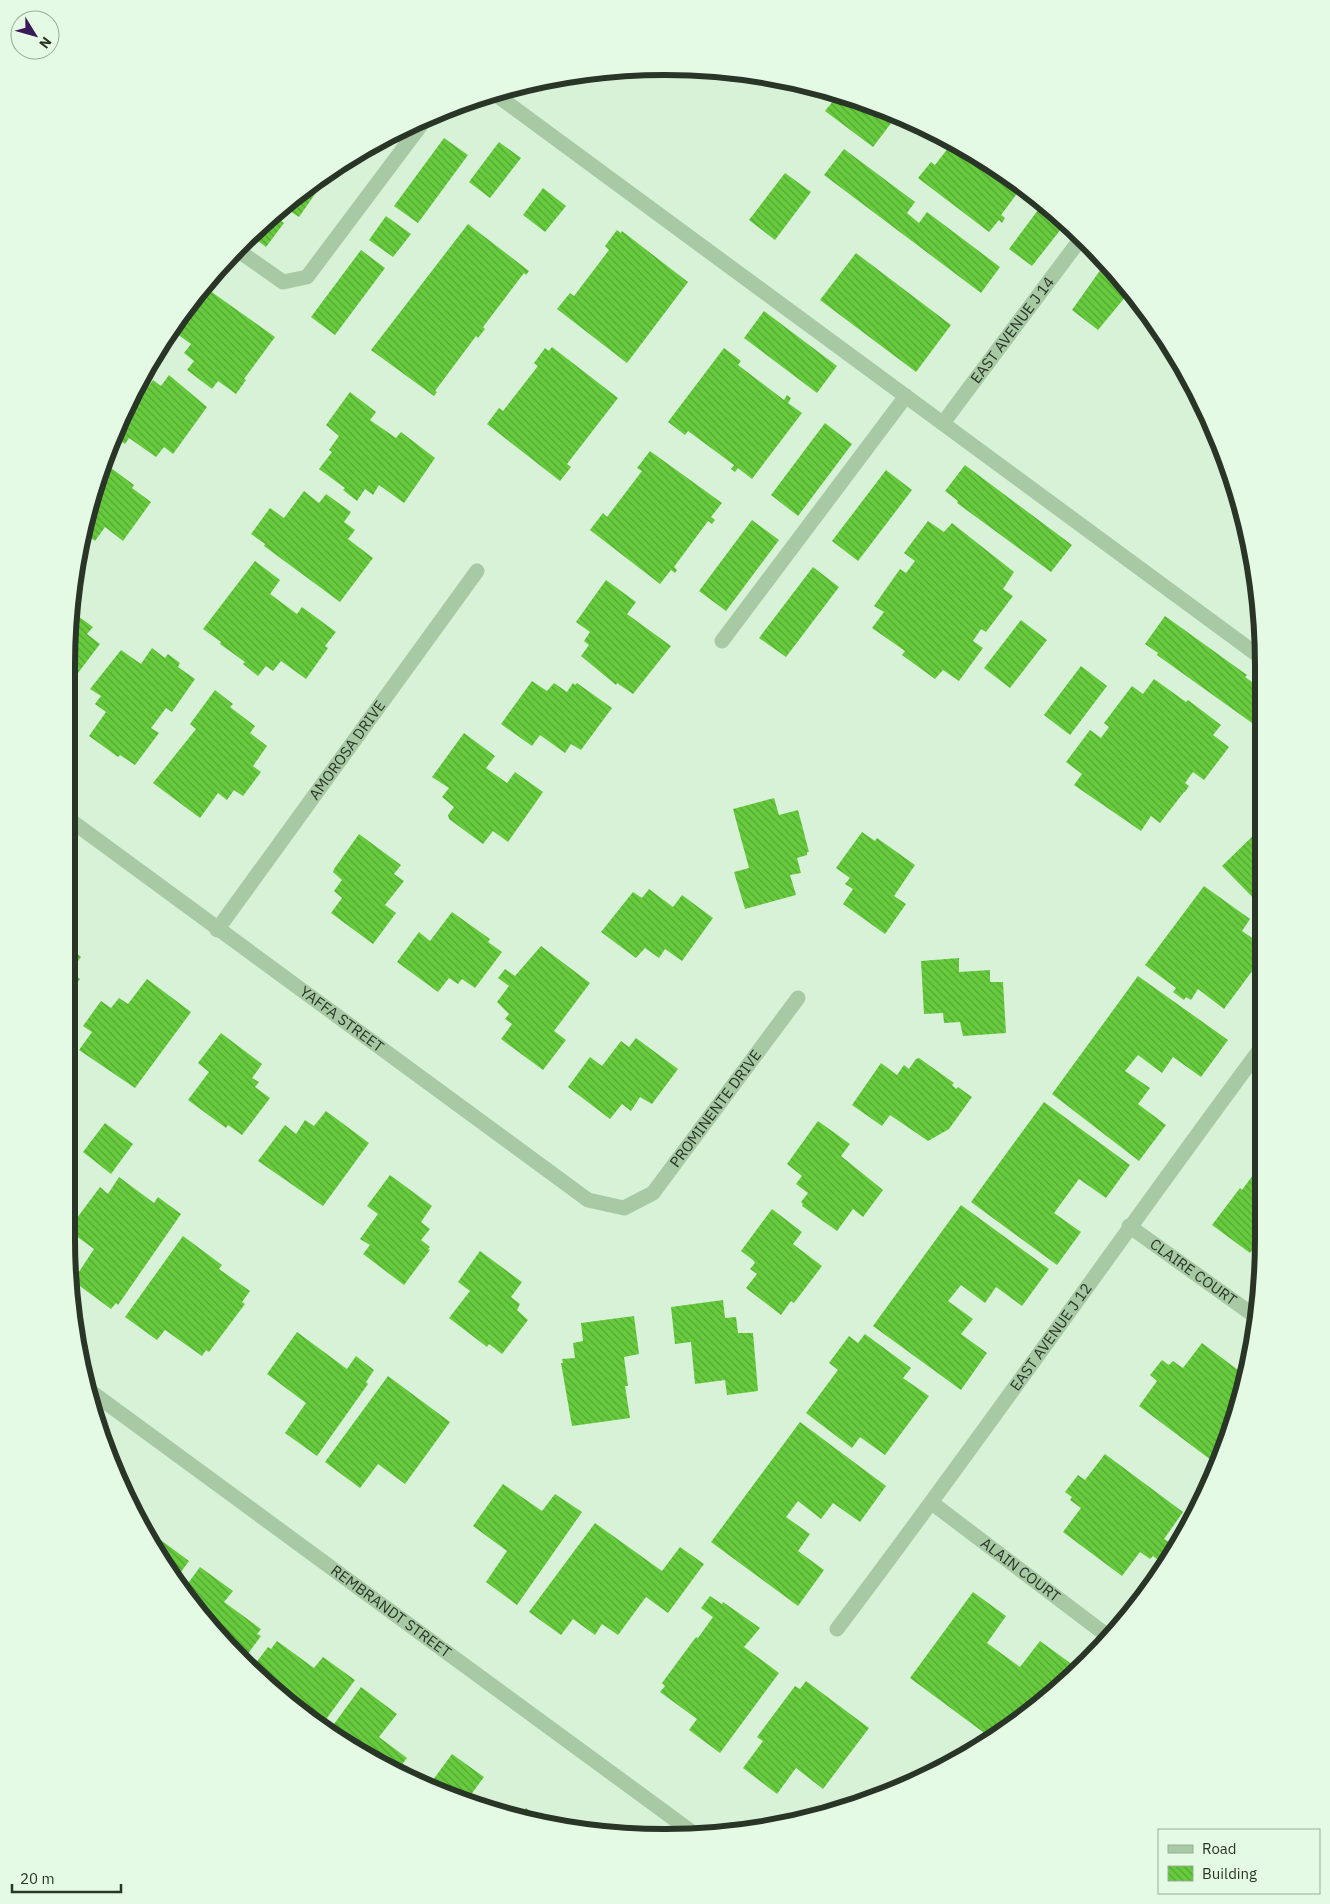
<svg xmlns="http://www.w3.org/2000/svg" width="1330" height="1904" font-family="'IBM Plex Sans',sans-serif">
	<defs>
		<pattern id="building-back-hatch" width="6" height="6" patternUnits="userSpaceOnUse" patternTransform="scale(1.25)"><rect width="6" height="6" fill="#67cb3e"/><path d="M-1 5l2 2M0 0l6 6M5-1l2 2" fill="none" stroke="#55a634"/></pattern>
	</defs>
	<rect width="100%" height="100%" fill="#d8f2d8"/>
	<path fill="url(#building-back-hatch)" d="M 838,95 L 894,112 L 898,114 L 873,147 L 825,111 Z
		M 444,138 L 468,155 L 418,223 L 394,206 Z
		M 499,142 L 521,158 L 490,198 L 469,182 Z
		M 952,143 L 998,167 L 1022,187 L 1001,215 L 1005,218 L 1002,223 L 999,220 L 989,232 L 918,178 L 931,162 L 935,165 Z
		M 844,149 L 915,202 L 907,213 L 919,223 L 927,212 L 1000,267 L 981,293 L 824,175 Z
		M 334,167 L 299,217 L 284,207 L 333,167 Z
		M 785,173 L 811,192 L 775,240 L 749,220 Z
		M 543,188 L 566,206 L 545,232 L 523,215 Z
		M 1041,206 L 1065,224 L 1032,266 L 1009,249 Z
		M 273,216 L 284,223 L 266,247 L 250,235 Z
		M 386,216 L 411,234 L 393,257 L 369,240 Z
		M 468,224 L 529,271 L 526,275 L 524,273 L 483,327 L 485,329 L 478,338 L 476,336 L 435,391 L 437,392 L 434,396 L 371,350 Z
		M 617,230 L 621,233 L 622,231 L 688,282 L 627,363 L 557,309 L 570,293 L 574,296 L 609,250 L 605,246 Z
		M 361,250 L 385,268 L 335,335 L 311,317 Z
		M 856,253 L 951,325 L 916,372 L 820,300 Z
		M 1106,262 L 1131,290 L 1098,330 L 1072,310 Z
		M 206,288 L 275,337 L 244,379 L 246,380 L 236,394 L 218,381 L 212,389 L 187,370 L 194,361 L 184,353 L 191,344 L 173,331 Z
		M 764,311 L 837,366 L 817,393 L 744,338 Z
		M 552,347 L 618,398 L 567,464 L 571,467 L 560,481 L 487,424 L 499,408 L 503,411 L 538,366 L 534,363 L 545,348 L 549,351 Z
		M 724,348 L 741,361 L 738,365 L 784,400 L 787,395 L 791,398 L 788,403 L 802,413 L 752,479 L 738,468 L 735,472 L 731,469 L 734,465 L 688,431 L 685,435 L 668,422 Z
		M 169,375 L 207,407 L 173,454 L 164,447 L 156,457 L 129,438 L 125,444 L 114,437 L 138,384 L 146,390 L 153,380 L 161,386 Z
		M 350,392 L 376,412 L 370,420 L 396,438 L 401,432 L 435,458 L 404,503 L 379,485 L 373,495 L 365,489 L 357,501 L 343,490 L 345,488 L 319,469 L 332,452 L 329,450 L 339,436 L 326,425 Z
		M 825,423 L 852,444 L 798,516 L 771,495 Z
		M 650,451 L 722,503 L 711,517 L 715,520 L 712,524 L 708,521 L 674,567 L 677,570 L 675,573 L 671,570 L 660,584 L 590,530 L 603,513 L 607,517 L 642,471 L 637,468 Z
		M 103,462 L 134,485 L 132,488 L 151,502 L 123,541 L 105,527 L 95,541 L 82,532 Z
		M 965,465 L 1072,545 L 1051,572 L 957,503 L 958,501 L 945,491 Z
		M 886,470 L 912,490 L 858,561 L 832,541 Z
		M 304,491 L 319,503 L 326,494 L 351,512 L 344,522 L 355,530 L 348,539 L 373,558 L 340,602 L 264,546 L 265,544 L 251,534 L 270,508 L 284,518 Z
		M 752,520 L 779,540 L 726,611 L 699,591 Z
		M 928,521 L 944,532 L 952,523 L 1014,572 L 1003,589 L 1013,596 L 986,632 L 981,629 L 973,641 L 983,648 L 959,681 L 943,670 L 935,679 L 902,655 L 905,651 L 872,628 L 884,612 L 874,606 L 900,569 L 906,573 L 915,561 L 904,553 Z
		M 255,561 L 280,580 L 270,594 L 297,614 L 302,607 L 336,632 L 325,646 L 328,648 L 306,679 L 281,661 L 273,671 L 266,666 L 258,676 L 243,664 L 245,662 L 220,644 L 221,642 L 203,629 Z
		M 813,567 L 839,587 L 786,657 L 759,638 Z
		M 606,580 L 636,602 L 627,614 L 671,646 L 633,694 L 617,683 L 616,685 L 581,656 L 589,645 L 584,641 L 590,632 L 576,622 Z
		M 71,611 L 93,627 L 87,634 L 100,644 L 75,677 L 66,671 Z
		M 1165,616 L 1247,675 L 1245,677 L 1264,691 L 1264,707 L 1252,723 L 1157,655 L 1158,653 L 1145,644 Z
		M 1021,620 L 1047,640 L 1010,688 L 984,668 Z
		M 152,648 L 165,658 L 168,654 L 180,663 L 178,667 L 195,679 L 172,712 L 166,708 L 151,728 L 159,733 L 135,765 L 120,755 L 118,757 L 89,736 L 106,712 L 95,704 L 101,696 L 90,689 L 121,650 L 141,664 Z
		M 1081,666 L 1107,686 L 1070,735 L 1044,715 Z
		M 1154,679 L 1186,702 L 1188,700 L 1221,725 L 1213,735 L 1229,747 L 1204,780 L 1193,772 L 1185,783 L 1189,786 L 1185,792 L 1184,792 L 1160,823 L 1151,816 L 1141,831 L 1074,785 L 1082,774 L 1066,762 L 1090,730 L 1101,738 L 1109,727 L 1104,723 L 1132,686 L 1143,694 Z
		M 532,681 L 547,691 L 554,683 L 567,692 L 573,683 L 575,685 L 577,683 L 612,708 L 581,750 L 571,744 L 565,753 L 540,735 L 532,746 L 501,724 Z
		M 215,690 L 233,704 L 230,707 L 255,726 L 250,733 L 267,746 L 253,766 L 261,772 L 243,796 L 234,790 L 227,800 L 218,793 L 200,818 L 153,783 L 196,729 L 190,724 Z
		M 464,733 L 495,756 L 486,768 L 507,783 L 515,772 L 543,792 L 508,842 L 493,831 L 483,844 L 449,819 L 448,815 L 454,807 L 442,797 L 449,788 L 432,777 Z
		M 774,798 L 779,815 L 798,810 L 809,852 L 807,852 L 807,855 L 797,858 L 801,873 L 790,875 L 796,895 L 745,909 L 734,872 L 749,868 L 733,809 Z
		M 1264,825 L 1264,909 L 1222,866 Z
		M 862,832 L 875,841 L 877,838 L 915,865 L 894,896 L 906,904 L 885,934 L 843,904 L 853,889 L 845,884 L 850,878 L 836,868 Z
		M 359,834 L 401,865 L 394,874 L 404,881 L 385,905 L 396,913 L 373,944 L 331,913 L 342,898 L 334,891 L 342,880 L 333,872 L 334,869 Z
		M 1204,886 L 1250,919 L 1242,931 L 1264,946 L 1264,955 L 1224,1009 L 1198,989 L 1191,1000 L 1186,997 L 1184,1000 L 1173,992 L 1176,988 L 1145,965 Z
		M 649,889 L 673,907 L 682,895 L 713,918 L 682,961 L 665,949 L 659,958 L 645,948 L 636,958 L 601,932 L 633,892 L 642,898 Z
		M 452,912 L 490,939 L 488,942 L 502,952 L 475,988 L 462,979 L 458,984 L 449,978 L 438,992 L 397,962 L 419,932 L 430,941 Z
		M 66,918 L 78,927 L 67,942 L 75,948 L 73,950 L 81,957 L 70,972 L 80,979 L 66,998 Z
		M 541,946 L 590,983 L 554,1031 L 566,1040 L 543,1070 L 501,1039 L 512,1024 L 505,1019 L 509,1014 L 497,1002 L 509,986 L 498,978 L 505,969 L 515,976 Z
		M 959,958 L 959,972 L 990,970 L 990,982 L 1003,982 L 1006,1033 L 963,1036 L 960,1022 L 944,1023 L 943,1013 L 924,1014 L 921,961 Z
		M 1138,976 L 1228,1040 L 1201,1077 L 1173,1057 L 1162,1073 L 1138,1055 L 1125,1071 L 1150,1088 L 1138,1104 L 1166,1125 L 1139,1161 L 1052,1094 Z
		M 147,979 L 191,1012 L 135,1088 L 79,1050 L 92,1032 L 83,1026 L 101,1001 L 111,1008 L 119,998 L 128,1004 Z
		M 221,1033 L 262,1064 L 252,1078 L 259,1082 L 255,1087 L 270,1098 L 242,1135 L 228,1125 L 226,1128 L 188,1100 L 209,1072 L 198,1063 Z
		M 636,1038 L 678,1069 L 652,1104 L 640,1097 L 631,1111 L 622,1104 L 610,1119 L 568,1087 L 590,1057 L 602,1066 L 621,1041 L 629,1047 Z
		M 919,1058 L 954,1083 L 952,1085 L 956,1089 L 958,1087 L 972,1097 L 949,1129 L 928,1141 L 890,1115 L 882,1126 L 852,1105 L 881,1063 L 897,1075 L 904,1065 L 909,1069 L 916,1059 Z
		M 1044,1102 L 1130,1165 L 1106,1198 L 1079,1179 L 1054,1213 L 1081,1232 L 1057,1265 L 971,1202 Z
		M 326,1111 L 369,1143 L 323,1206 L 258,1161 L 285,1125 L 296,1134 L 305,1120 L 314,1126 Z
		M 818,1121 L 850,1144 L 841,1156 L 883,1190 L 863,1217 L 853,1209 L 837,1231 L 802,1206 L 803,1204 L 801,1202 L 808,1193 L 796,1184 L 802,1176 L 787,1164 Z
		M 105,1123 L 133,1144 L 111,1174 L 83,1152 Z
		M 1264,1160 L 1264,1234 L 1250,1253 L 1212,1225 L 1240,1188 L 1242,1190 Z
		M 390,1175 L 432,1206 L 421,1222 L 430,1229 L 421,1240 L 430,1247 L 428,1249 L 430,1250 L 404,1285 L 363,1254 L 370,1245 L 360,1239 L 378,1214 L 367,1206 Z
		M 119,1177 L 154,1203 L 158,1197 L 181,1214 L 118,1305 L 116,1303 L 111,1309 L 73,1281 L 94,1249 L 68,1230 L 100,1187 L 108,1194 Z
		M 961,1205 L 1049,1269 L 1022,1306 L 996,1287 L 985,1303 L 961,1285 L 948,1301 L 973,1319 L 961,1334 L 987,1353 L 961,1390 L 873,1326 Z
		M 772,1209 L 802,1232 L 793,1244 L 822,1266 L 794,1303 L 791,1301 L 781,1315 L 746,1288 L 757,1274 L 750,1269 L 755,1263 L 753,1260 L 741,1251 Z
		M 183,1236 L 222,1265 L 219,1269 L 250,1291 L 242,1302 L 245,1304 L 209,1352 L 206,1350 L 202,1356 L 165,1330 L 157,1340 L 125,1317 Z
		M 480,1251 L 522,1282 L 511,1297 L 520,1304 L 517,1310 L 528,1320 L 502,1354 L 489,1344 L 487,1347 L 449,1318 L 470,1291 L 458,1282 Z
		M 723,1300 L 725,1318 L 736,1317 L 738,1333 L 753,1333 L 758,1391 L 727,1395 L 725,1380 L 695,1384 L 691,1342 L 675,1344 L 671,1307 Z
		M 634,1316 L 639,1354 L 624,1357 L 628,1386 L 625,1386 L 630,1418 L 572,1426 L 561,1363 L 563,1363 L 562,1359 L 575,1358 L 573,1343 L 583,1341 L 581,1323 Z
		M 297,1332 L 347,1369 L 356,1356 L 374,1370 L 366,1382 L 368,1384 L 317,1456 L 285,1433 L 306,1403 L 267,1374 Z
		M 865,1334 L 911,1368 L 903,1378 L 929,1396 L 885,1455 L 860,1437 L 852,1448 L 806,1413 L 838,1370 L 829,1363 L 849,1336 L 858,1343 Z
		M 1202,1343 L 1246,1376 L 1219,1466 L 1139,1406 L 1157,1381 L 1150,1375 L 1162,1360 L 1169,1365 L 1173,1361 L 1183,1368 Z
		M 388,1376 L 450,1422 L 405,1484 L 378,1464 L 360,1488 L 325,1462 Z
		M 800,1422 L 886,1486 L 860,1522 L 833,1503 L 821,1519 L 798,1501 L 786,1517 L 810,1534 L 798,1551 L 824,1570 L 798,1606 L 711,1542 Z
		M 1105,1454 L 1183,1512 L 1164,1539 L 1172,1544 L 1159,1561 L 1153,1556 L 1150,1559 L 1140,1552 L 1122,1576 L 1063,1532 L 1081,1508 L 1070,1500 L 1072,1497 L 1065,1492 L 1078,1475 L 1085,1480 Z
		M 503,1484 L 542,1511 L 555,1494 L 582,1512 L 517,1605 L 486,1582 L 507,1551 L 473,1526 Z
		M 595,1523 L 662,1571 L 680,1547 L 704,1564 L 668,1613 L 646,1597 L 618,1635 L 602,1624 L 595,1635 L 573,1619 L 561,1635 L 529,1612 Z
		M 158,1538 L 189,1561 L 175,1580 L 167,1571 L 153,1544 Z
		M 200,1567 L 233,1591 L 224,1602 L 261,1629 L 257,1634 L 261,1636 L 244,1659 L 183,1590 Z
		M 973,1592 L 1006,1616 L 987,1643 L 1020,1667 L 1040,1641 L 1073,1665 L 1049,1697 L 1029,1714 L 991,1738 L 910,1678 Z
		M 710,1596 L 722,1604 L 723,1602 L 760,1628 L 744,1647 L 779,1673 L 720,1753 L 689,1730 L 697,1719 L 660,1692 L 665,1686 L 662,1683 L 696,1637 L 698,1638 L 713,1617 L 701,1608 Z
		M 277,1641 L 314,1668 L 323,1657 L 355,1680 L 321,1726 L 270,1689 L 252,1668 L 268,1647 L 271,1649 Z
		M 806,1681 L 869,1728 L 823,1789 L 796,1768 L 777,1794 L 743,1768 L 763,1741 L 757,1737 L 795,1686 L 800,1689 Z
		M 361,1687 L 397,1714 L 379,1737 L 407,1758 L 396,1772 L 365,1757 L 329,1731 Z
		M 452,1754 L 484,1777 L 467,1800 L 427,1788 Z
		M 908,1774 L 917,1780 L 893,1788 L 896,1784 L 899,1786 Z
		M 526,1808 L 544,1821 L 543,1821 L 521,1815 Z"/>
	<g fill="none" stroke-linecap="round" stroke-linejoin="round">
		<g stroke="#a7caa4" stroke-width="15">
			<path d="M 495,94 L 1263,659"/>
			<path d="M 236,249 L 283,282 L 307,277 L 427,117"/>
			<path id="s1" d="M 943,423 L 1082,237"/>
			<path d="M 722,641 L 906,396"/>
			<path id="s2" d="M 66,817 L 588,1200 L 624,1208 L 653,1193 L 798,998"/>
			<path id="s3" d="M 217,930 L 477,571"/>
			<path id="s4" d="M 1129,1226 L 1256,1317"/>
			<path id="s5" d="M 86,1388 L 696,1835"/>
			<path id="s6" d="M 932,1503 L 1109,1637"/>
			<path id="s7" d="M 837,1629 C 983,1436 1120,1238 1264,1044"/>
		</g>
	</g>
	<g text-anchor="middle" stroke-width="5" stroke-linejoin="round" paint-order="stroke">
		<g font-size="15" fill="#293526" stroke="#e5fae5">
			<text dy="5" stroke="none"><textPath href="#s1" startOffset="116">EAST AVENUE J 14</textPath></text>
			<text dy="5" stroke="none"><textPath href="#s3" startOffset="222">AMOROSA DRIVE</textPath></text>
			<text dy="5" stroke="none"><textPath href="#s2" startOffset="342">YAFFA STREET</textPath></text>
			<text dy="5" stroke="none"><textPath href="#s2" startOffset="822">PROMINENTE DRIVE</textPath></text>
			<text dy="5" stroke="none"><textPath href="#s4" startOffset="79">CLAIRE COURT</textPath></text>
			<text dy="5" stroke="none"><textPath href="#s7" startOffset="362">EAST AVENUE J 12</textPath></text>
			<text dy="5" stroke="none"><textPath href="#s6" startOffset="111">ALAIN COURT</textPath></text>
			<text dy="5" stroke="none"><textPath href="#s5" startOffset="378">REMBRANDT STREET</textPath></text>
		</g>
	</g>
	<path d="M0 0H1330V1904H0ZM665 75H665A590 590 0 0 1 1255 665V1239A590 590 0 0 1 665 1829H665A590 590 0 0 1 75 1239V665A590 590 0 0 1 665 75Z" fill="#e5fae5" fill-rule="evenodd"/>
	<path fill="none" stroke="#293526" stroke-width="6" d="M665 75H665A590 590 0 0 1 1255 665V1239A590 590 0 0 1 665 1829H665A590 590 0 0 1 75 1239V665A590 590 0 0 1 665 75Z"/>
	<rect x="1158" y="1829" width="162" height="65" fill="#e5fae5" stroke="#9aab99"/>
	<rect x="1168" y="1845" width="25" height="8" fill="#a7caa4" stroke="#9aab99"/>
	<text x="1202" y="1854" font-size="15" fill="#293526">Road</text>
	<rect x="1168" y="1866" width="25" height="15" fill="url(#building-back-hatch)" stroke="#9aab99"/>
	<text x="1202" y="1879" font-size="15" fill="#293526">Building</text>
	<g transform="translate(35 35) rotate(127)"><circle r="24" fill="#e5fae5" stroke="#9aab99"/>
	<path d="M0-4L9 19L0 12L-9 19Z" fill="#3b1a58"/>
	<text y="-8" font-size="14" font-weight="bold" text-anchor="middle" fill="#293526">N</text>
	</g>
	<path d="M12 1884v8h109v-8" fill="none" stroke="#293526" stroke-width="2.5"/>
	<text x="20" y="1884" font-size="15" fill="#293526" stroke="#e5fae5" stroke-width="4" paint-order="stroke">20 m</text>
</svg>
